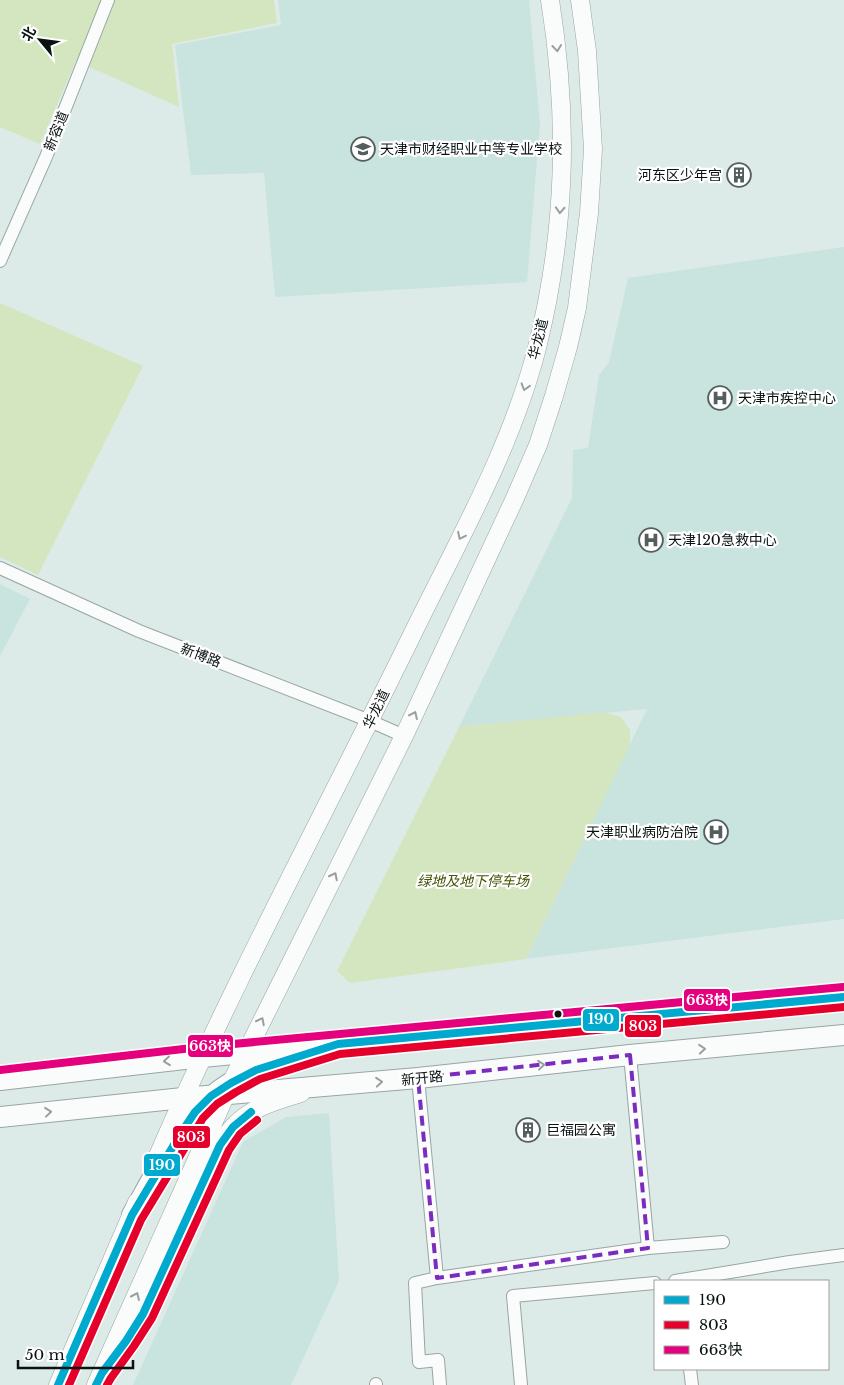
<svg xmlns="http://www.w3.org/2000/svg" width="844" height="1385" font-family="'Libre Baskerville','Noto Sans SC',serif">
	<rect width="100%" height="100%" fill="#dcebe8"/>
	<path fill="#c9e3de" d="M 278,0 L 529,0 L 540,125 L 527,282 L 275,297 L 264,173 L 191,175 L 175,45 L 281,25 Z
		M 844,247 L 844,919 L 526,959 L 647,709 L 459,727 L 572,498 L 573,450 L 588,448 L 599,375 L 609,362 L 628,278 Z
		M 0,584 L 30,599 L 0,656 Z
		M 329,1113 L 339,1281 L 291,1385 L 133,1385 L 243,1142 L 286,1117 Z"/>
	<path fill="#d4e6bf" d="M 1,0 L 274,0 L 277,23 L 172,44 L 179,107 L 76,61 L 40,144 L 0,127 L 0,2 Z
		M 0,303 L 143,366 L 38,575 L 0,557 Z
		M 604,712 L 621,717 L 630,730 L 630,745 L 526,959 L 350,983 L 337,971 L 459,727 Z"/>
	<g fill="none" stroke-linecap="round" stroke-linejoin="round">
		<g stroke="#99a5a3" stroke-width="14">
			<path id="minor" d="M 0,261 L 46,157 L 108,0
				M 0,568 L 139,631 L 370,721 L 404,736
				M 418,1078 L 437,1278
				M 648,1248 L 723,1242
				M 675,1281 L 790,1262 L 844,1255
				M 690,1369 L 692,1385
				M 376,1384 L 376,1385
				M 440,1385 L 438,1360 L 419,1362 L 415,1283 L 437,1278 L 648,1248 L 630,1055
				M 521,1385 L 513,1296 L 655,1283"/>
		</g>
		<g stroke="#99a5a3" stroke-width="19">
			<path id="secondary" d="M 157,1158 C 234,980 327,809 412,635 C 458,541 511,449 537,348 C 566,231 569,119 550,0
				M 123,1345 L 143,1314 L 220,1145 C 224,1139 228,1132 234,1126 C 254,1106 275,1101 301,1093
				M 58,1385 L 137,1202
				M 96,1385 L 231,1083 L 404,736 L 515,498 L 538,445 L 554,396 L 568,347 L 577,308 L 589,213 L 593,149 L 587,51 L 580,0"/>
		</g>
		<g stroke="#99a5a3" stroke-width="22">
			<path id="primary" d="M 0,1080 L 202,1057 L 844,997
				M 0,1117 L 183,1098 L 418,1078 L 630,1055 L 844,1035
				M 132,1215 C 153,1178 179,1125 211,1097 C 234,1076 268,1065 298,1057"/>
		</g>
		<use href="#minor" stroke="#fafcfc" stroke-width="12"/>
		<use href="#secondary" stroke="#fafcfc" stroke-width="18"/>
		<use href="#primary" stroke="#fafcfc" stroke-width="20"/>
		<g stroke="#fff" stroke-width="11">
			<path id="bus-1" d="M 58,1385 L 132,1215 L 181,1133 L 195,1112 L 211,1096 L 231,1083 L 256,1070 L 338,1044 L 844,997
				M 96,1385 L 102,1373 L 126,1341 L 143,1314 L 220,1145 L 233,1127 L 251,1112"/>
		</g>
		<g stroke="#fff" stroke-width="11">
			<path id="bus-2" d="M 69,1385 L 141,1220 L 203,1118 L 217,1104 L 236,1092 L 260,1079 L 340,1054 L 844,1007
				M 107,1385 L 111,1378 L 134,1346 L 152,1318 L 229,1150 L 240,1134 L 257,1120"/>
		</g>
		<g stroke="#fff" stroke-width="11">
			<path id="bus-3" d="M 0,1070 L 201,1047 L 843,987"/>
		</g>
		<use href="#bus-1" stroke="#00a9ce" stroke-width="8"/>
		<use href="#bus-2" stroke="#e4002b" stroke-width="8"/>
		<use href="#bus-3" stroke="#e5007d" stroke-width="8"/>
	</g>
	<defs><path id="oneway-chevron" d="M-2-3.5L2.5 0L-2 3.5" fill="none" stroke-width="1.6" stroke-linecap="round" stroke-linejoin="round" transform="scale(1.25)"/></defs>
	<g stroke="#9a9f9e">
		<use href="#oneway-chevron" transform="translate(557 48) rotate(84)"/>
		<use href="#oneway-chevron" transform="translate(560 210) rotate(93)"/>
		<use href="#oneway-chevron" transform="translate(525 387) rotate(107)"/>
		<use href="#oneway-chevron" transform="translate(461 536) rotate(116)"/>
		<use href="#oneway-chevron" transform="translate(414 715) rotate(-65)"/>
		<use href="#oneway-chevron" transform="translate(334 876) rotate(-63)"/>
		<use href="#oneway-chevron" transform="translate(261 1021) rotate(-63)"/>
		<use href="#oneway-chevron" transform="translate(702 1049) rotate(-5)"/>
		<use href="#oneway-chevron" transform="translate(167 1061) rotate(174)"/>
		<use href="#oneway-chevron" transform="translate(541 1065) rotate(-6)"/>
		<use href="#oneway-chevron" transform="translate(379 1082) rotate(-5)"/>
		<use href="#oneway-chevron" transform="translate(48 1112) rotate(-6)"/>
		<use href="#oneway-chevron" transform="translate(136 1296) rotate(-66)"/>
	</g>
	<path fill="none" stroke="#7b2cbf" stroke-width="4" stroke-dasharray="10 6" stroke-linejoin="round" d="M 630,1055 L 648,1248 L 437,1278 L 418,1078 Z"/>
	<defs>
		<g id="school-ring" transform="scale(1.25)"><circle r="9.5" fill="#fff" stroke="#545f5d" stroke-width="1.5"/><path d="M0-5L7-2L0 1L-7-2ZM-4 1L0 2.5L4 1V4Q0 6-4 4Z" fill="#545f5d"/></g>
		<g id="building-ring" transform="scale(1.25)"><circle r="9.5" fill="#fff" stroke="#545f5d" stroke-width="1.5"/><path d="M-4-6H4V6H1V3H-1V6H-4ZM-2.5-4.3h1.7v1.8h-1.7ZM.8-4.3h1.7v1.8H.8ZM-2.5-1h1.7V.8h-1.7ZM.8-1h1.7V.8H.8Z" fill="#545f5d"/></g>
		<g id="hospital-ring" transform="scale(1.25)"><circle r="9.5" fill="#fff" stroke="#545f5d" stroke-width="1.5"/><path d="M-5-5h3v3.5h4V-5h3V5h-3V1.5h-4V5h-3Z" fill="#545f5d"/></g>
	</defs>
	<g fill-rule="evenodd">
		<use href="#school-ring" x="363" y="149"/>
		<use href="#building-ring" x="739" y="175"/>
		<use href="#hospital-ring" x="720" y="398"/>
		<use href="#hospital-ring" x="651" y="540"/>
		<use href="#hospital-ring" x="716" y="832"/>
		<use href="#building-ring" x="528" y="1130"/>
	</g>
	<circle fill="#0a1312" stroke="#fff" stroke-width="2" cx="558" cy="1014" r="4.5"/>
	<g text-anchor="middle" stroke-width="4.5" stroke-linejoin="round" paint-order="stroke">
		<g font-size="14" fill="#0a1312" stroke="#fff">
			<text transform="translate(56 131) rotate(-68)" y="5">新容道</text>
			<text transform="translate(538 339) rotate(-76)" y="5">华龙道</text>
			<text transform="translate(201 655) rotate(21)" y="5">新博路</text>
			<text transform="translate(376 709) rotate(-64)" y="5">华龙道</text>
			<text transform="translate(422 1078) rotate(-6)" y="5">新开路</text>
		</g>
		<g font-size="14" fill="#0a1312" stroke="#fff" text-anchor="start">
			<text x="380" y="154">天津市财经职业中等专业学校</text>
			<text x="722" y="180" text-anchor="end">河东区少年宫</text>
			<text x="738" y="403">天津市疾控中心</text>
			<text x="668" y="545">天津120急救中心</text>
			<text x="698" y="837" text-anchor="end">天津职业病防治院</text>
			<text x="546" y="1135">巨福园公寓</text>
		</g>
		<g font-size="14" font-style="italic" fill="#455402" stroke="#fff">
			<text x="473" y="886">绿地及地下停车场</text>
		</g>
	</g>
	<g stroke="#fff" stroke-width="2">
		<rect x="683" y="988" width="48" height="24" rx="5" fill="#e5007d"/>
		<rect x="582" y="1008" width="38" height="24" rx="5" fill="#00a9ce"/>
		<rect x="624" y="1014" width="38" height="24" rx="5" fill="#e4002b"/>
		<rect x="187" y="1034" width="47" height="24" rx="5" fill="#e5007d"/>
		<rect x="172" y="1125" width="39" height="24" rx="5" fill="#e4002b"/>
		<rect x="143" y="1153" width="38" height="24" rx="5" fill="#00a9ce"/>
	</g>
	<g font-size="14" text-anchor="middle" font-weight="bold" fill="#fff">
		<text x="707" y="1005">663快</text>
		<text x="601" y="1024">190</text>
		<text x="643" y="1031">803</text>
		<text x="210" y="1051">663快</text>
		<text x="191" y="1142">803</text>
		<text x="162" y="1170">190</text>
	</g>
	<rect x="654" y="1280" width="175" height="90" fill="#ffffff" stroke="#9da1a0"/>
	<rect x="664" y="1296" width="25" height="8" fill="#00a9ce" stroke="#9da1a0"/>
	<text x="699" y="1305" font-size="15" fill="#0a1312">190</text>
	<rect x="664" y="1321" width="25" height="8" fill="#e4002b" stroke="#9da1a0"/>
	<text x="699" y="1330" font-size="15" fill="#0a1312">803</text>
	<rect x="664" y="1346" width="25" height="8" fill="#e5007d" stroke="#9da1a0"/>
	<text x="699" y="1355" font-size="15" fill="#0a1312">663快</text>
	<g transform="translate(40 40) rotate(299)" stroke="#ffffff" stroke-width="4" paint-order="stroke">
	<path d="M0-4L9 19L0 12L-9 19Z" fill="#0a1312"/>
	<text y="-8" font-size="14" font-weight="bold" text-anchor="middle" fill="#0a1312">北</text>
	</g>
	<path d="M18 1360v8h115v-8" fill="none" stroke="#0a1312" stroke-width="2.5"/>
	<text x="25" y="1360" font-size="15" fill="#0a1312" stroke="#ffffff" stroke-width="4" paint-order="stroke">50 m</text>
</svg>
